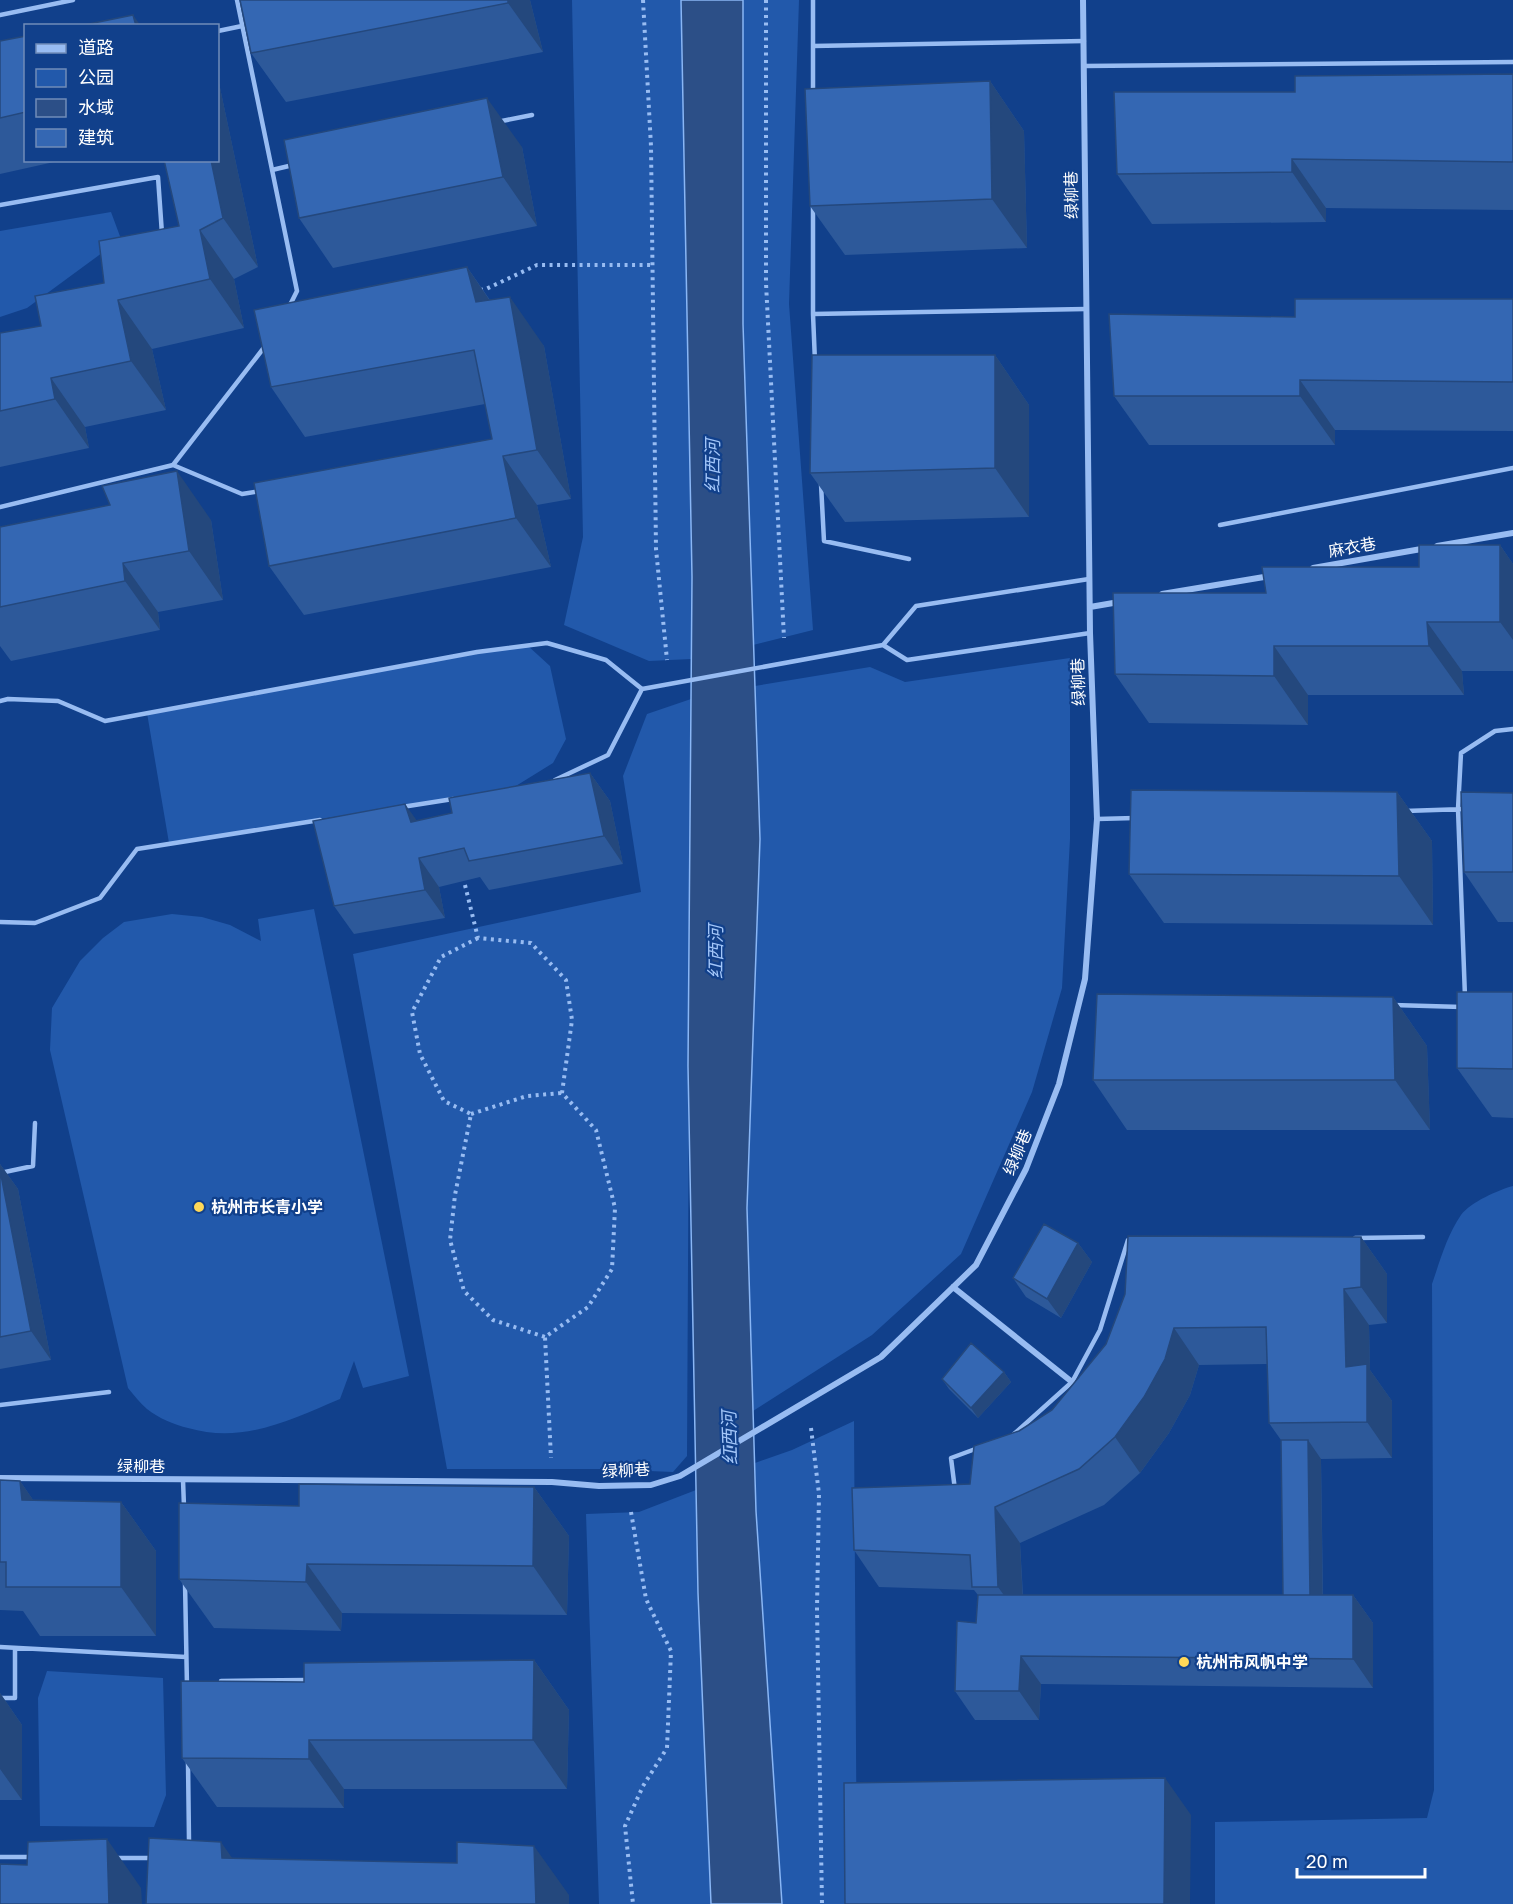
<svg xmlns="http://www.w3.org/2000/svg" width="1513" height="1904" font-family="'Golos Text','Noto Sans SC',sans-serif">
	<rect width="100%" height="100%" fill="#11408b"/>
	<path fill="#2259ab" d="M 572,0 L 681,0 L 692,577 L 691,659 L 649,661 L 564,625 L 583,537 Z
		M 743,0 L 799,0 L 789,304 L 813,630 L 753,645 L 743,324 Z
		M 111,212 L 121,239 L 27,308 L 0,317 L 0,231 Z
		M 527,645 L 550,666 L 566,739 L 553,763 L 511,789 L 169,843 L 147,713 Z
		M 1070,658 L 1070,839 L 1062,988 L 1032,1092 L 961,1254 L 872,1335 L 753,1411 L 747,1208 L 760,839 L 755,686 L 870,667 L 905,682 Z
		M 691,699 L 687,1456 L 673,1472 L 602,1469 L 447,1469 L 353,954 L 641,892 L 623,776 L 647,714 Z
		M 314,909 L 409,1376 L 363,1388 L 354,1361 L 340,1399 C 290,1420 243,1444 188,1428 C 175,1425 158,1418 147,1409 C 140,1403 134,1395 128,1388 L 50,1050 L 52,1008 L 80,961 L 103,938 L 124,922 L 172,914 L 202,917 L 230,925 L 261,941 L 258,919 Z
		M 1513,1186 L 1513,1904 L 1215,1904 L 1215,1822 L 1427,1818 L 1434,1790 L 1432,1284 C 1440,1261 1447,1235 1461,1215 C 1471,1202 1498,1190 1513,1186 Z
		M 854,1421 L 857,1904 L 782,1904 L 756,1511 L 755,1463 L 792,1450 Z
		M 696,1490 L 711,1904 L 599,1904 L 586,1514 L 639,1512 Z
		M 47,1671 L 163,1678 L 166,1795 L 154,1827 L 40,1826 L 38,1698 Z"/>
	<path fill="#2c4f87" stroke="#89b6f5" stroke-width="1.5" d="M 681,0 L 743,0 L 743,324 L 760,839 L 747,1208 L 756,1511 L 782,1904 L 711,1904 L 698,1593 L 688,1066 L 692,577 Z"/>
	<g fill="none" stroke-linecap="round" stroke-linejoin="round">
		<path stroke="#98bcf2" stroke-width="4" stroke-dasharray="3 4.5" stroke-linecap="butt" d="M 643,0 L 651,146 L 656,549 L 667,660
			M 766,0 L 766,283 L 784,638
			M 480,290 L 486,289 L 537,265 L 653,265
			M 465,885 L 478,938 L 531,943 L 566,980 L 572,1020 L 562,1093 L 596,1130 L 615,1208 L 612,1269 L 588,1307 L 545,1337 L 551,1458
			M 478,938 L 441,957 L 412,1012 L 420,1054 L 444,1101 L 471,1114 L 455,1195 L 450,1240 L 464,1291 L 493,1320 L 545,1337
			M 471,1114 L 527,1096 L 562,1093
			M 811,1428 L 819,1494 L 817,1609 L 822,1904
			M 631,1512 L 646,1599 L 671,1651 L 667,1748 L 643,1786 L 625,1826 L 633,1904"/>
		<path stroke="#98bcf2" stroke-width="4.5" d="M 237,0 L 297,291 L 289,307
			M 0,15 L 73,0
			M 218,31 L 242,26
			M 813,46 L 1084,41
			M 1084,66 L 1513,62
			M 813,92 L 813,0
			M 497,122 L 532,115
			M 272,170 L 293,165
			M 0,205 L 158,177 L 162,234
			M 813,205 L 813,314 L 815,362
			M 813,314 L 1086,309
			M 173,465 L 242,494 L 260,491
			M 821,484 L 824,541 L 909,559
			M 0,507 L 173,465 L 266,345
			M 1220,525 L 1513,468
			M 883,645 L 916,606 L 1089,579
			M 0,701 L 8,699 L 58,701 L 105,721 L 477,652 L 547,643 L 606,660 L 642,689
			M 555,780 L 608,755 L 642,689 L 883,645 L 907,660 L 1090,633
			M 402,807 L 453,799
			M 1405,811 L 1465,809
			M 1097,819 L 1135,818
			M 0,922 L 35,923 L 100,898 L 137,849 L 320,820
			M 1465,997 L 1458,809 L 1461,753 L 1495,731 L 1513,729
			M 1393,1005 L 1462,1007
			M 0,1173 L 33,1166 L 35,1123
			M 1355,1238 L 1423,1237
			M 0,1405 L 109,1392
			M 1014,1434 L 1072,1382 L 1100,1330 L 1128,1240 L 1134,1240
			M 183,1480 L 184,1507
			M 955,1490 L 951,1458 L 978,1448
			M 185,1582 L 187,1687
			M 0,1647 L 186,1657
			M 221,1681 L 308,1680
			M 0,1698 L 15,1698 L 15,1648
			M 185,1844 L 189,1840 L 188,1762
			M 0,1857 L 32,1857
			M 115,1858 L 152,1858"/>
		<path stroke="#98bcf2" stroke-width="6" d="M 1437,546 L 1513,533
			M 1313,568 L 1427,548
			M 1162,594 L 1270,576
			M 1090,607 L 1119,602
			M 953,1287 L 1072,1382
			M 0,1478 L 552,1482 L 599,1486 L 651,1485 L 680,1476 L 881,1357 L 976,1265 L 1026,1169 L 1059,1084 L 1085,979 L 1097,819 L 1090,633 L 1083,0"/>
	</g>
	<path fill="#2d599a" fill-rule="evenodd" d="M 240,0 L 530,0 L 543,52 L 286,102 L 251,53 Z
		M 26,36 L 26,160 L 63,160 L 0,174 L 0,41 Z
		M 1513,74 L 1513,210 L 1326,208 L 1326,222 L 1152,224 L 1117,174 Z
		M 218,80 L 219,83 L 258,267 L 234,279 L 244,328 L 152,349 L 166,410 L 85,427 L 89,448 L 0,467 L 0,333 L 41,326 L 104,283 L 179,226 L 218,160 Z
		M 990,81 L 1024,131 L 1027,248 L 845,255 L 810,206 Z
		M 522,147 L 537,226 L 333,268 L 299,218 Z
		M 467,267 L 490,300 L 544,346 L 571,499 L 537,505 L 551,567 L 304,615 L 269,566 L 492,439 L 485,404 L 305,437 L 271,387 Z
		M 1513,299 L 1513,431 L 1335,430 L 1335,445 L 1149,445 L 1114,396 L 1295,317 Z
		M 995,355 L 1029,405 L 1029,517 L 845,522 L 810,473 Z
		M 211,520 L 223,600 L 158,612 L 160,630 L 11,661 L 0,646 L 0,527 Z
		M 1500,545 L 1513,564 L 1513,671 L 1462,671 L 1464,695 L 1308,695 L 1308,725 L 1149,723 L 1115,674 L 1266,593 L 1419,567 Z
		M 590,773 L 610,801 L 623,864 L 489,890 L 480,877 L 439,887 L 445,918 L 354,934 L 334,906 L 452,813 Z
		M 1397,792 L 1432,841 L 1433,925 L 1164,923 L 1129,874 Z
		M 1513,793 L 1513,922 L 1498,922 L 1464,872 Z
		M 1513,992 L 1513,1118 L 1492,1117 L 1457,1068 Z
		M 1393,997 L 1427,1046 L 1430,1130 L 1127,1130 L 1093,1080 Z
		M 0,1164 L 18,1189 L 51,1360 L 0,1369 Z
		M 1361,1237 L 1387,1274 L 1387,1323 L 1369,1325 L 1370,1370 L 1392,1401 L 1392,1458 L 1321,1459 L 1323,1595 L 1353,1595 L 1373,1623 L 1373,1688 L 1041,1684 L 1039,1720 L 975,1720 L 955,1691 L 976,1623 L 978,1595 L 974,1590 L 879,1587 L 854,1550 L 970,1484 L 1019,1431 L 1052,1410 L 1106,1344 ZM 1267,1364 L 1269,1423 L 1281,1440 L 1283,1595 L 1023,1595 L 1020,1543 L 1104,1505 L 1140,1473 L 1169,1433 L 1190,1395 L 1199,1365 Z
		M 1078,1243 L 1092,1262 L 1061,1318 L 1026,1297 L 1013,1278 Z
		M 1004,1372 L 1011,1382 L 978,1418 L 949,1389 L 942,1379 Z
		M 0,1480 L 20,1481 L 33,1500 L 121,1502 L 156,1551 L 156,1636 L 40,1636 L 23,1611 L 0,1610 Z
		M 534,1487 L 569,1536 L 567,1615 L 342,1613 L 341,1631 L 214,1628 L 179,1579 L 299,1506 Z
		M 534,1660 L 569,1710 L 567,1789 L 344,1789 L 344,1808 L 217,1807 L 182,1758 L 304,1682 Z
		M 0,1693 L 22,1725 L 22,1800 L 0,1800 Z"/>
	<path fill="#24487d" d="M 508,0 L 530,0 L 543,52 L 508,3 Z
		M 133,15 L 141,26 L 136,26 Z
		M 218,80 L 219,83 L 258,267 L 223,218 L 211,160 L 218,160 Z
		M 990,81 L 1024,131 L 1027,248 L 992,199 Z
		M 487,98 L 522,147 L 537,226 L 503,177 Z
		M 1292,159 L 1326,208 L 1326,222 L 1292,172 Z
		M 200,230 L 234,279 L 244,328 L 210,279 Z
		M 467,267 L 501,317 L 476,302 Z
		M 510,297 L 544,346 L 571,499 L 537,450 Z
		M 118,300 L 152,349 L 166,410 L 131,361 Z
		M 995,355 L 1029,405 L 1029,517 L 995,468 Z
		M 51,378 L 85,427 L 89,448 L 55,399 Z
		M 1300,380 L 1335,430 L 1335,445 L 1300,396 Z
		M 503,456 L 537,505 L 551,567 L 516,518 Z
		M 177,471 L 211,520 L 223,600 L 189,551 Z
		M 1500,545 L 1513,564 L 1513,640 L 1500,622 Z
		M 123,563 L 158,612 L 160,630 L 125,581 Z
		M 1427,622 L 1462,671 L 1464,695 L 1429,646 Z
		M 1274,646 L 1308,695 L 1308,725 L 1274,676 Z
		M 590,773 L 610,801 L 623,864 L 604,836 Z
		M 1397,792 L 1432,841 L 1433,925 L 1399,876 Z
		M 405,804 L 425,832 L 411,822 Z
		M 419,858 L 439,887 L 445,918 L 425,890 Z
		M 1393,997 L 1427,1046 L 1430,1130 L 1395,1080 Z
		M 0,1164 L 18,1189 L 51,1360 L 31,1331 L 0,1170 Z
		M 1361,1237 L 1387,1274 L 1387,1323 L 1361,1287 Z
		M 1078,1243 L 1092,1262 L 1061,1318 L 1047,1299 Z
		M 1344,1289 L 1369,1325 L 1370,1370 L 1392,1401 L 1392,1458 L 1367,1422 L 1346,1367 Z
		M 1174,1328 L 1199,1365 L 1190,1395 L 1169,1433 L 1140,1473 L 1115,1437 Z
		M 1004,1372 L 1011,1382 L 978,1418 L 971,1408 Z
		M 1308,1440 L 1321,1459 L 1323,1623 L 1310,1604 Z
		M 20,1481 L 54,1530 L 22,1500 Z
		M 534,1487 L 569,1536 L 567,1615 L 533,1566 Z
		M 121,1502 L 156,1551 L 156,1636 L 121,1587 Z
		M 995,1507 L 1020,1543 L 1024,1623 L 998,1587 Z
		M 307,1564 L 342,1613 L 341,1631 L 306,1582 Z
		M 1353,1595 L 1373,1623 L 1373,1688 L 1353,1659 Z
		M 1021,1656 L 1041,1684 L 1039,1720 L 1019,1691 Z
		M 534,1660 L 569,1710 L 567,1789 L 533,1740 Z
		M 0,1693 L 22,1725 L 22,1800 L 0,1769 Z
		M 309,1740 L 344,1789 L 344,1808 L 309,1759 Z
		M 1165,1778 L 1191,1815 L 1190,1904 L 1164,1904 Z
		M 107,1839 L 141,1888 L 142,1904 L 109,1904 Z
		M 221,1842 L 255,1891 L 222,1858 Z
		M 534,1846 L 569,1895 L 569,1904 L 536,1904 Z"/>
	<path fill="#3467b3" stroke="#24487d" stroke-width="1.5" d="M 240,0 L 508,0 L 508,3 L 251,53 Z
		M 133,15 L 136,26 L 79,26 Z
		M 26,36 L 26,112 L 0,118 L 0,41 Z
		M 1513,74 L 1513,162 L 1292,159 L 1292,172 L 1117,174 L 1114,92 L 1295,92 L 1295,76 Z
		M 990,81 L 992,199 L 810,206 L 805,89 Z
		M 487,98 L 503,177 L 299,218 L 284,140 Z
		M 164,160 L 211,160 L 223,218 L 200,230 L 210,279 L 118,300 L 131,361 L 51,378 L 55,399 L 0,411 L 0,333 L 41,326 L 35,296 L 104,283 L 99,241 L 179,226 Z
		M 467,267 L 476,302 L 510,297 L 537,450 L 503,456 L 516,518 L 269,566 L 254,483 L 492,439 L 474,350 L 271,387 L 254,310 Z
		M 1295,299 L 1513,299 L 1513,382 L 1300,380 L 1300,396 L 1114,396 L 1109,314 L 1295,317 Z
		M 812,355 L 995,355 L 995,468 L 810,473 Z
		M 177,471 L 189,551 L 123,563 L 125,581 L 0,607 L 0,527 L 110,505 L 102,486 Z
		M 1419,545 L 1500,545 L 1500,622 L 1427,622 L 1429,646 L 1274,646 L 1274,676 L 1115,674 L 1113,593 L 1266,593 L 1262,567 L 1419,567 Z
		M 590,773 L 604,836 L 469,861 L 464,848 L 419,858 L 425,890 L 334,906 L 313,821 L 405,804 L 411,822 L 452,813 L 449,798 Z
		M 1131,790 L 1397,792 L 1399,876 L 1129,874 Z
		M 1461,792 L 1513,793 L 1513,872 L 1464,872 Z
		M 1457,992 L 1513,992 L 1513,1069 L 1457,1068 Z
		M 1097,994 L 1393,997 L 1395,1080 L 1093,1080 Z
		M 0,1170 L 31,1331 L 0,1337 Z
		M 1044,1224 L 1078,1243 L 1047,1299 L 1013,1278 Z
		M 1128,1236 L 1361,1237 L 1361,1287 L 1344,1289 L 1346,1367 L 1367,1364 L 1367,1422 L 1269,1423 L 1266,1327 L 1174,1328 L 1165,1359 L 1144,1397 L 1115,1437 L 1079,1469 L 995,1507 L 998,1587 L 972,1587 L 970,1555 L 854,1550 L 852,1488 L 970,1484 L 974,1446 L 1019,1431 L 1052,1410 L 1106,1344 L 1125,1294 Z
		M 971,1343 L 1004,1372 L 971,1408 L 942,1379 Z
		M 1281,1440 L 1308,1440 L 1310,1595 L 1283,1595 Z
		M 0,1480 L 20,1481 L 22,1500 L 121,1502 L 121,1587 L 6,1587 L 6,1562 L 0,1562 Z
		M 299,1484 L 534,1487 L 533,1566 L 307,1564 L 306,1582 L 179,1579 L 179,1503 L 299,1506 Z
		M 978,1595 L 1353,1595 L 1353,1659 L 1021,1656 L 1019,1691 L 955,1691 L 957,1621 L 976,1623 Z
		M 534,1660 L 533,1740 L 309,1740 L 309,1759 L 182,1758 L 181,1681 L 304,1682 L 304,1663 Z
		M 1165,1778 L 1164,1904 L 845,1904 L 844,1783 Z
		M 149,1838 L 221,1842 L 222,1858 L 457,1863 L 457,1842 L 534,1846 L 536,1904 L 146,1904 Z
		M 107,1839 L 109,1904 L 0,1904 L 0,1864 L 27,1865 L 28,1842 Z"/>
	<g fill="#ffd858" stroke="#11408b" stroke-width="2">
		<circle cx="199" cy="1207" r="6"/>
		<circle cx="1184" cy="1662" r="6"/>
	</g>
	<g text-anchor="middle" stroke-width="4.5" stroke-linejoin="round" paint-order="stroke">
		<g font-size="16" fill="#fff" stroke="#11408b">
			<text transform="translate(1071 195) rotate(-91)" y="6">绿柳巷</text>
			<text transform="translate(1352 547) rotate(-10)" y="6">麻衣巷</text>
			<text transform="translate(1078 682) rotate(-92)" y="6">绿柳巷</text>
			<text transform="translate(1017 1152) rotate(-67)" y="6">绿柳巷</text>
			<text x="141" y="1472">绿柳巷</text>
			<text transform="translate(626 1470) rotate(-3)" y="6">绿柳巷</text>
		</g>
		<g font-size="16" font-weight="bold" fill="#fff" stroke="#11408b" text-anchor="start">
			<text x="211" y="1213">杭州市长青小学</text>
			<text x="1196" y="1668">杭州市风帆中学</text>
		</g>
		<g font-size="18" font-style="italic" fill="#a3c6f9" stroke="#11408b">
			<text transform="translate(713 466) rotate(-90)" y="6">红西河</text>
			<text transform="translate(716 952) rotate(-90)" y="6">红西河</text>
			<text transform="translate(730 1438) rotate(-92)" y="6">红西河</text>
		</g>
	</g>
	<rect x="24" y="24" width="195" height="138" fill="#11408b" stroke="#708cb9" stroke-width="1.5"/>
	<rect x="36" y="44" width="30" height="9" fill="#98bcf2" stroke="#708cb9" stroke-width="1.5"/>
	<text x="78" y="54" font-size="18" fill="#ffffff">道路</text>
	<rect x="36" y="69" width="30" height="18" fill="#2259ab" stroke="#708cb9" stroke-width="1.5"/>
	<text x="78" y="84" font-size="18" fill="#ffffff">公园</text>
	<rect x="36" y="99" width="30" height="18" fill="#2c4f87" stroke="#708cb9" stroke-width="1.5"/>
	<text x="78" y="114" font-size="18" fill="#ffffff">水域</text>
	<rect x="36" y="129" width="30" height="18" fill="#3467b3" stroke="#708cb9" stroke-width="1.5"/>
	<text x="78" y="144" font-size="18" fill="#ffffff">建筑</text>
	<path d="M1297 1868v9h128v-9" fill="none" stroke="#ffffff" stroke-width="3"/>
	<text x="1306" y="1868" font-size="18" fill="#ffffff" stroke="#11408b" stroke-width="4.5" paint-order="stroke">20 m</text>
</svg>
